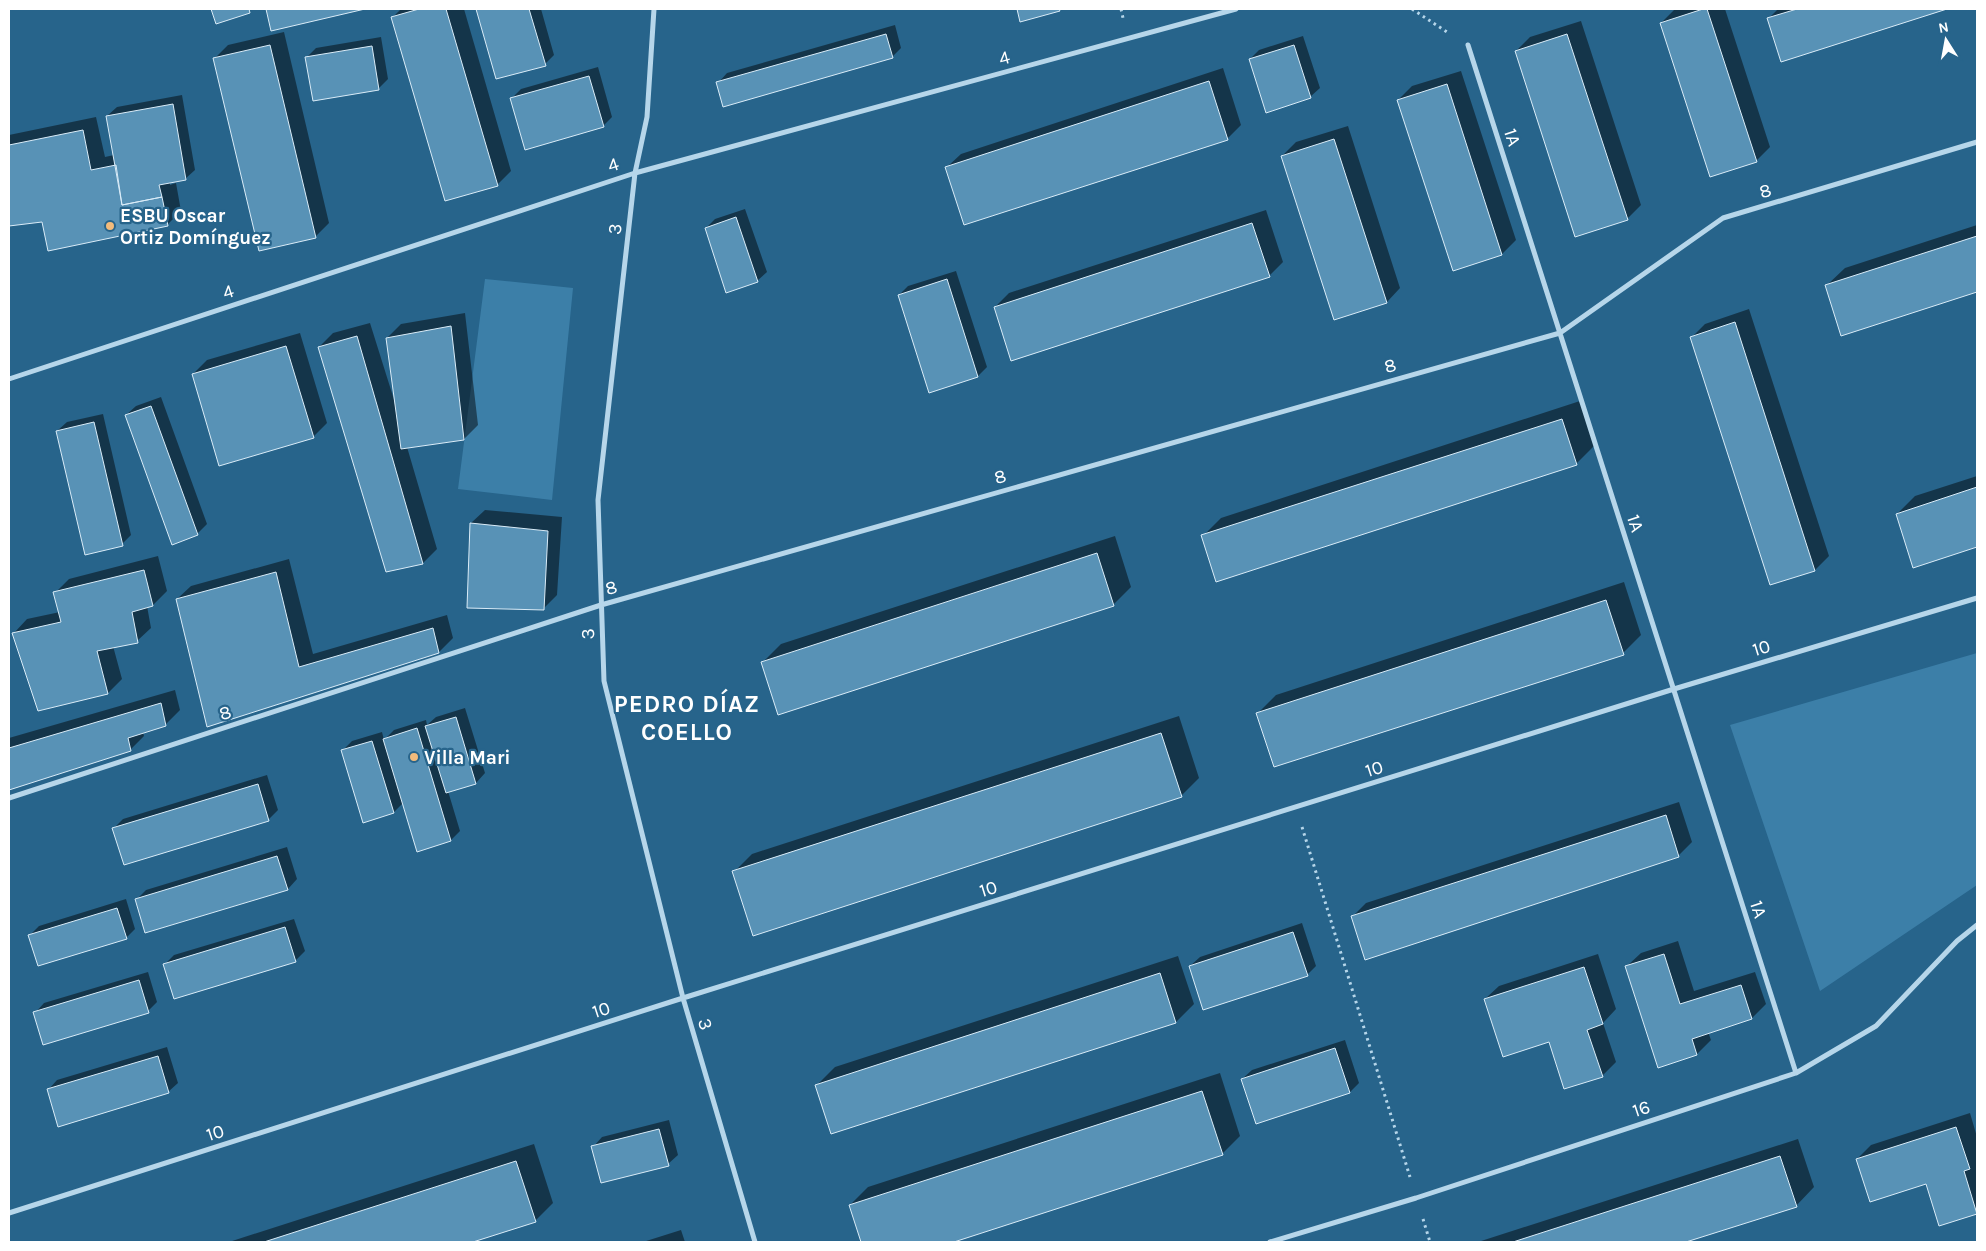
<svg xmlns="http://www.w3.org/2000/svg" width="1986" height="1251" font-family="Karla,sans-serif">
	<rect width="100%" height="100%" fill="#27648b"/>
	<path fill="#3c7fa8" d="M 485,279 L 573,288 L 552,500 L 458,489 Z
		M 1977,653 L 1977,885 L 1820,991 L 1730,725 Z"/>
	<path fill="#0007" d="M 212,9 L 252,9 L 216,23 Z
		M 267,9 L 359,9 L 272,30 Z
		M 401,9 L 464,9 L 511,171 L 497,185 L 393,17 Z
		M 477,9 L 541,9 L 554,55 L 545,64 L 497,78 Z
		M 1675,9 L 1725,9 L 1770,147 L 1756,161 L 1661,23 Z
		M 1778,9 L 1943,9 L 1782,61 L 1768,19 Z
		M 1581,21 L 1641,205 L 1627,219 L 1516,51 L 1530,37 Z
		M 895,25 L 901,48 L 892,57 L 718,83 L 727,73 Z
		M 284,32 L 329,223 L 315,237 L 214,59 L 228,45 Z
		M 1303,36 L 1320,88 L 1310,97 L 1250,59 L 1259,50 Z
		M 381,37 L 388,79 L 378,89 L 306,58 L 316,48 Z
		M 598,67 L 612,117 L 603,126 L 511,99 L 521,89 Z
		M 1223,68 L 1241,125 L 1227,139 L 947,167 L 961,154 Z
		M 1461,71 L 1516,240 L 1502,254 L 1453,270 L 1398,100 L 1412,86 Z
		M 182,95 L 195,170 L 185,179 L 170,182 L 170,185 L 176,183 L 181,211 L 167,225 L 43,220 L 9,225 L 9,135 L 96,117 L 105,157 L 114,155 L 107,116 L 117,107 Z
		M 1348,126 L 1400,288 L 1387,302 L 1282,156 L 1296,142 Z
		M 745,209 L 767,272 L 757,281 L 706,228 L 715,219 Z
		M 1266,210 L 1283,262 L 1269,276 L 995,307 L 1009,293 Z
		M 1977,225 L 1977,291 L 1842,335 L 1826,286 L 1845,268 Z
		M 956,271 L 987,367 L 978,376 L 899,295 L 908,286 Z
		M 1749,309 L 1829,556 L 1815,570 L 1771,583 L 1691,338 L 1705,324 Z
		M 465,313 L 478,425 L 464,439 L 407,447 L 437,549 L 423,563 L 387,571 L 319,347 L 333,333 L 370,323 L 396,406 L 387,338 L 401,324 Z
		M 300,333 L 327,423 L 313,437 L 193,374 L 207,360 Z
		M 161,397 L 207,524 L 198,533 L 173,543 L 126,415 L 136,406 Z
		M 1580,401 L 1594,446 L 1576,464 L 1203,536 L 1221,518 Z
		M 103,414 L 131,535 L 122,544 L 57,431 L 67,422 Z
		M 1977,476 L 1977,545 L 1914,566 L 1897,514 L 1915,496 Z
		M 485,510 L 562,517 L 557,595 L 543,609 L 471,523 Z
		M 1115,536 L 1131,587 L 1113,605 L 763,662 L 781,644 Z
		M 158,556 L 167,591 L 153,605 L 147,606 L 151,628 L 137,641 L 113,646 L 122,679 L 108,693 L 14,633 L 27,619 L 60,612 L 55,593 L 69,579 Z
		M 289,559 L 313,654 L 447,615 L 453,638 L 439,652 L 208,725 L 177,599 L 191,586 Z
		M 1624,582 L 1641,635 L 1623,653 L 1258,713 L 1276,695 Z
		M 175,690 L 180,710 L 166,724 L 143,732 L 144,736 L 130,750 L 9,788 L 9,738 Z
		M 465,708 L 485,773 L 476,783 L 448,791 L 460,831 L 451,840 L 404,802 L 394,812 L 364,821 L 343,750 L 352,741 L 382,732 L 384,740 L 394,730 L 426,720 L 427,725 L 436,717 Z
		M 1179,716 L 1199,778 L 1181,796 L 734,872 L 752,854 Z
		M 267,775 L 278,810 L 268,820 L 113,829 L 123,819 Z
		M 1679,802 L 1692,842 L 1678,856 L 1352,917 L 1366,903 Z
		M 287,847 L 297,879 L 288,889 L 136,900 L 146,890 Z
		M 126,899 L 135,929 L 126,938 L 30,935 L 39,926 Z
		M 294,919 L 305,951 L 295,961 L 164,965 L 174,955 Z
		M 1302,923 L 1316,966 L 1307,975 L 1190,966 L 1200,957 Z
		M 1678,941 L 1694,991 L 1755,972 L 1766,1004 L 1752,1018 L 1708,1032 L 1711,1040 L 1697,1054 L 1627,966 L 1641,953 Z
		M 1598,954 L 1616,1009 L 1603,1023 L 1616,1062 L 1602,1076 L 1485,999 L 1499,986 Z
		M 1178,956 L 1194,1004 L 1176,1022 L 832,1132 L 817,1085 L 835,1067 Z
		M 148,972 L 157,1002 L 148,1011 L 35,1013 L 44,1003 Z
		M 1345,1040 L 1359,1083 L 1350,1092 L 1257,1122 L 1242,1079 L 1252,1070 Z
		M 167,1047 L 178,1083 L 168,1092 L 48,1090 L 57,1080 Z
		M 1220,1073 L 1240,1136 L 1222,1154 L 950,1242 L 862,1242 L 850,1205 L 868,1187 Z
		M 1970,1113 L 1977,1137 L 1977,1213 L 1940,1225 L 1927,1182 L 1857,1159 L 1871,1145 Z
		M 669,1120 L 678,1155 L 668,1164 L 593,1147 L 602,1137 Z
		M 1798,1139 L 1814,1187 L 1796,1206 L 1682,1242 L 1478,1242 Z
		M 534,1144 L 553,1203 L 535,1221 L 469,1242 L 229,1242 Z
		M 681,1230 L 685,1242 L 643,1242 Z"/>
	<path fill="#5892b6" stroke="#daecf8" d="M 211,9 L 249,9 L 250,13 L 216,24 Z
		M 266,9 L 365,9 L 271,31 Z
		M 419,9 L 446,9 L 498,186 L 445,201 L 391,17 Z
		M 476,9 L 529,9 L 546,66 L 496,79 Z
		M 1017,9 L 1059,9 L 1060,11 L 1020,22 Z
		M 1703,9 L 1707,9 L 1757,162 L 1710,177 L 1660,23 Z
		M 1797,9 L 1947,9 L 1781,62 L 1767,18 Z
		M 886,34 L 893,58 L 723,107 L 716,82 Z
		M 1567,34 L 1628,220 L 1575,237 L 1515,51 Z
		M 270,45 L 316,238 L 259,251 L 213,58 Z
		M 1294,45 L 1311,98 L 1266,113 L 1249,59 Z
		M 372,46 L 379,90 L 313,101 L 305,57 Z
		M 589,76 L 604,127 L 525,150 L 510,98 Z
		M 1209,81 L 1228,140 L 964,225 L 945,167 Z
		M 1447,84 L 1502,255 L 1453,271 L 1397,100 Z
		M 173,104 L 186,180 L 159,185 L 162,197 L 122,205 L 106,116 Z
		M 83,130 L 91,170 L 116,165 L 122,205 L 162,197 L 168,226 L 48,251 L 42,222 L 9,226 L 9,145 Z
		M 1334,139 L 1387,303 L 1334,320 L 1281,156 Z
		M 736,217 L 758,282 L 726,293 L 705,228 Z
		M 1252,223 L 1270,277 L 1011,361 L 994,307 Z
		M 1977,236 L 1977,292 L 1841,336 L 1825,285 Z
		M 947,279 L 978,377 L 929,393 L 898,295 Z
		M 1735,322 L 1815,571 L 1770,585 L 1690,337 Z
		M 451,326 L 464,440 L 401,449 L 386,338 Z
		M 357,336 L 423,564 L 386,572 L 318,347 Z
		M 286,346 L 314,438 L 219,466 L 192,374 Z
		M 151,406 L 198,535 L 172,545 L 125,415 Z
		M 1562,419 L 1577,465 L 1216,582 L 1201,535 Z
		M 94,422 L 123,546 L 85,555 L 56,431 Z
		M 1977,487 L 1977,547 L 1913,568 L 1896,514 Z
		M 470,523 L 548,531 L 544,610 L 467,608 Z
		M 1097,553 L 1114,606 L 778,715 L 761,662 Z
		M 144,570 L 153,606 L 132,612 L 138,643 L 97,651 L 108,694 L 38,711 L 12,633 L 61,622 L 53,592 Z
		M 276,572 L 299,667 L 433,628 L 439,653 L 207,727 L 176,599 Z
		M 1606,600 L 1624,655 L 1274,767 L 1256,713 Z
		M 161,703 L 166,726 L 128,738 L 131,751 L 9,790 L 9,748 Z
		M 456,717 L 476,784 L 446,793 L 425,726 Z
		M 417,728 L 451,841 L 417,852 L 383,739 Z
		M 1161,733 L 1182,797 L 753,936 L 732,871 Z
		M 372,741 L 394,813 L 363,823 L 341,750 Z
		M 258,784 L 269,821 L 124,865 L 112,828 Z
		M 1666,815 L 1679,857 L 1365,960 L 1351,916 Z
		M 277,856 L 288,890 L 145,933 L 135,899 Z
		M 117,908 L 127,939 L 38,966 L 28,935 Z
		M 285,927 L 296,962 L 174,999 L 163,964 Z
		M 1293,932 L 1308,976 L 1203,1010 L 1189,966 Z
		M 1664,954 L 1680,1004 L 1741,985 L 1752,1019 L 1692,1039 L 1697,1055 L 1658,1068 L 1625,966 Z
		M 1584,967 L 1603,1024 L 1587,1030 L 1603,1077 L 1564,1089 L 1549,1042 L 1503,1057 L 1484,999 Z
		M 1160,973 L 1176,1023 L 831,1134 L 815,1085 Z
		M 139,980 L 149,1013 L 43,1045 L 33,1012 Z
		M 1335,1048 L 1350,1093 L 1256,1124 L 1241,1079 Z
		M 158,1056 L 169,1093 L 58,1127 L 47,1089 Z
		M 1202,1091 L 1223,1155 L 954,1242 L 861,1242 L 849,1205 Z
		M 1956,1127 L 1970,1169 L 1964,1171 L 1977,1214 L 1939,1226 L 1926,1184 L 1870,1202 L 1856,1159 Z
		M 659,1129 L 669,1166 L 601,1183 L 591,1146 Z
		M 1780,1156 L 1797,1207 L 1686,1242 L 1513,1242 Z
		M 516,1161 L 536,1222 L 473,1242 L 264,1242 Z"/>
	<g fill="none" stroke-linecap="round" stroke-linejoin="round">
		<path stroke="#b6d6ea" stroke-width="3" stroke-dasharray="2.5 4" stroke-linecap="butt" d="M 1121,9 L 1123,18
			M 1412,9 L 1450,34
			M 1302,827 L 1410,1177
			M 1423,1219 L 1430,1242"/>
		<path stroke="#b6d6ea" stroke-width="5" d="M 654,9 L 647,117 L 635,173 L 598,500 L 604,681 L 683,998 L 755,1242
			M 1468,45 L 1796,1073
			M 9,379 L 635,173 L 1236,9
			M 9,798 L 601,605 L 1560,333 L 1723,218 L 1977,142
			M 9,1213 L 683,998 L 1674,689 L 1977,598
			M 1270,1242 L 1416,1198 L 1796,1073 L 1876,1026 L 1957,941 L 1977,925"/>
	</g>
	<g fill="#f2bb7c" stroke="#27648b" stroke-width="2">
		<circle cx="110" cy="226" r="5"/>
		<circle cx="414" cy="757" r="5"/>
	</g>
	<g text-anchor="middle" stroke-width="4.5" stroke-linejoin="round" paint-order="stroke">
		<g font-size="19" fill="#fff" stroke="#27648b">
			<text transform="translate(1004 57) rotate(-15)" y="7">4</text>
			<text transform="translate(1513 137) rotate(72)" y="7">1A</text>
			<text transform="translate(613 164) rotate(-18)" y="7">4</text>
			<text transform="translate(1765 190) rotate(-17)" y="7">8</text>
			<text transform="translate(614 229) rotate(-84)" y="7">3</text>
			<text transform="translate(228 291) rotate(-18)" y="7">4</text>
			<text transform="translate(1390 365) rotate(-16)" y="7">8</text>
			<text transform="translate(1000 476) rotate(-16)" y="7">8</text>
			<text transform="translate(1636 523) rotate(72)" y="7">1A</text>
			<text transform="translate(611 587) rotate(-16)" y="7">8</text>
			<text transform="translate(587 634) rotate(-92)" y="7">3</text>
			<text transform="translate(1761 647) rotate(-17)" y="7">10</text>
			<text transform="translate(225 712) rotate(-18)" y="7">8</text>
			<text transform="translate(1374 768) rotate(-18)" y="7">10</text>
			<text transform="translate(988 888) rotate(-17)" y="7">10</text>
			<text transform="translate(1759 909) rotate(72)" y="7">1A</text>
			<text transform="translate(601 1009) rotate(-18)" y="7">10</text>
			<text transform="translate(706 1024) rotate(74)" y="7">3</text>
			<text transform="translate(1641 1108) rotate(-18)" y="7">16</text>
			<text transform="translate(215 1132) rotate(-18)" y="7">10</text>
		</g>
		<g font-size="19" font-weight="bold" fill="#fff" stroke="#27648b" text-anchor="start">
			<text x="120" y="222">ESBU Oscar<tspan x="120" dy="22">Ortiz Domínguez</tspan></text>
			<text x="424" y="764">Villa Mari</text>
		</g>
		<g font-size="24" font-weight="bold" letter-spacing="1" fill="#fff" stroke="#27648b">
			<text x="687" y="712">PEDRO DÍAZ<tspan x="687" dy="28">COELLO</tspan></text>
		</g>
	</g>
	<rect width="1986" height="1251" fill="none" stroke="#ffffff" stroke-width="20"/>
	<g transform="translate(1946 40) rotate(349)" stroke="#27648b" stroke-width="4" paint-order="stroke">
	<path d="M0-4L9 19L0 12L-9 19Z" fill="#ffffff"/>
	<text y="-8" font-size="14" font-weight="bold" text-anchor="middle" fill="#ffffff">N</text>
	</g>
</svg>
